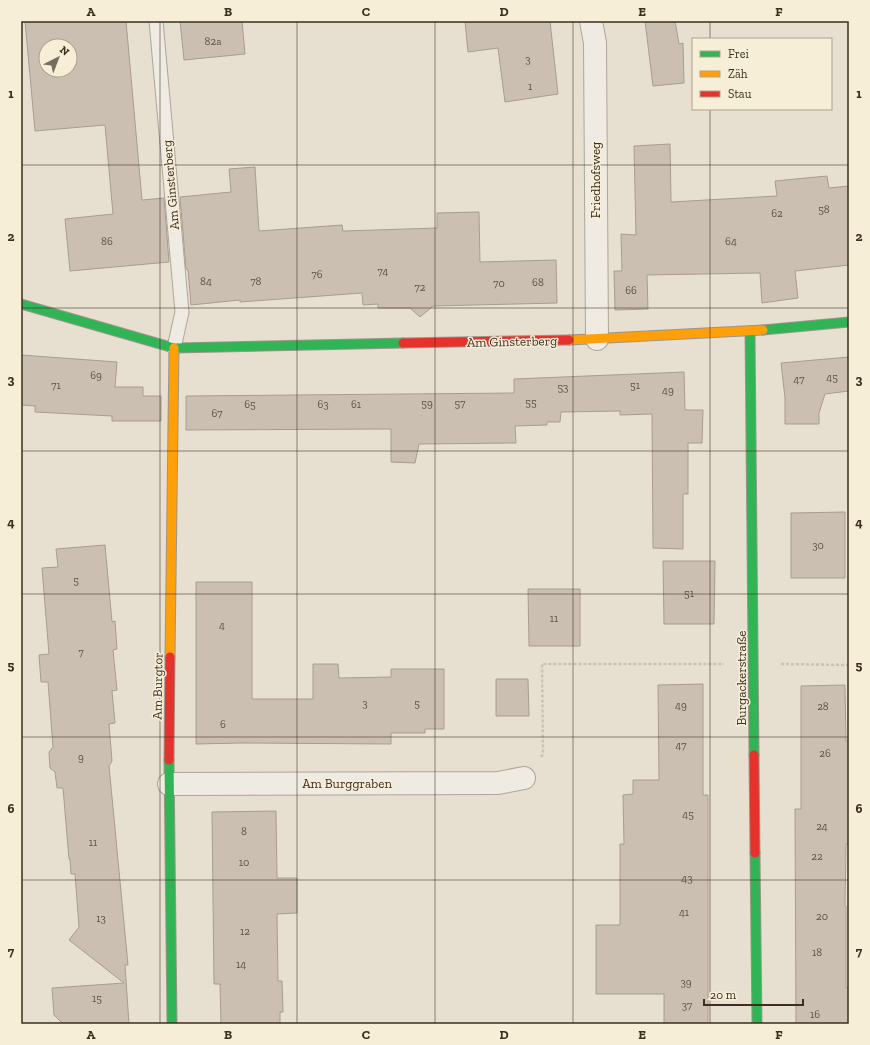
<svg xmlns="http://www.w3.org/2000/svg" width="870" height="1045" font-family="'Zilla Slab',serif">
	<rect width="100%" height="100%" fill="#e7e0d1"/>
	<path fill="#cbbfb2" stroke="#a89c90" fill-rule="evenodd" d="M 25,21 L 126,21 L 142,200 L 164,198 L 169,262 L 70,271 L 65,219 L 113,214 L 105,125 L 35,131 ZM 46,46 L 70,46 L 70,70 L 46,70 Z
		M 180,21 L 242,21 L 245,54 L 184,60 Z
		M 465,21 L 550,21 L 558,94 L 505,102 L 498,48 L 468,52 Z
		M 645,21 L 675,21 L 679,44 L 683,43 L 684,83 L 653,86 Z
		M 670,144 L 671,202 L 777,196 L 775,181 L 827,176 L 829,188 L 849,186 L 849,265 L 795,271 L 798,298 L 762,303 L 760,273 L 647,275 L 648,309 L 615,310 L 614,271 L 622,271 L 621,234 L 636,235 L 634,146 Z
		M 255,167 L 259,231 L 342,225 L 343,231 L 437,228 L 437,213 L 479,212 L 480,262 L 556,260 L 557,303 L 433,306 L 420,317 L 410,308 L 378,308 L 378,304 L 363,305 L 362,293 L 240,302 L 240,300 L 191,305 L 188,270 L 186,269 L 180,197 L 231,192 L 229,169 Z
		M 21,355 L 117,362 L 115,387 L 143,387 L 143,396 L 161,396 L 161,421 L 112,421 L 112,416 L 35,412 L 35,406 L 21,405 Z
		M 849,357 L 849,391 L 825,394 L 819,413 L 819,424 L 785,424 L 785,398 L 781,363 Z
		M 684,372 L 685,410 L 703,410 L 702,443 L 688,443 L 688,494 L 683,494 L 683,549 L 653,548 L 652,414 L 620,415 L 620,411 L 561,412 L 560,422 L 547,422 L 547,425 L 515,426 L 516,443 L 419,444 L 415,463 L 391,462 L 391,429 L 186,430 L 186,396 L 514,393 L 514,379 Z
		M 845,512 L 845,578 L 791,578 L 791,513 Z
		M 105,545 L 112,622 L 115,621 L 117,649 L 113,650 L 117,690 L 112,691 L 115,723 L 109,724 L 112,761 L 109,766 L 128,965 L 125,965 L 129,1024 L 63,1024 L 54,1015 L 52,988 L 124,983 L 69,940 L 79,927 L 75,874 L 71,874 L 70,859 L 69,859 L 63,788 L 57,788 L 55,772 L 50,768 L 49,752 L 53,747 L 48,682 L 41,682 L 39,655 L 49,654 L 42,568 L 58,567 L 56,549 Z
		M 663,561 L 715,561 L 714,624 L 664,624 Z
		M 196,582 L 252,582 L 252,699 L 313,699 L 313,664 L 338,664 L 339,678 L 391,677 L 391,669 L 444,669 L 444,729 L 425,729 L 425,733 L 391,733 L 391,744 L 242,743 L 196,744 Z
		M 528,589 L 580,589 L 580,646 L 529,646 Z
		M 496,679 L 528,679 L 529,716 L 496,716 Z
		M 703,684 L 703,795 L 708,795 L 708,1024 L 664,1024 L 664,994 L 596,994 L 596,925 L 620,925 L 620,844 L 624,844 L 623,795 L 633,794 L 633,780 L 659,780 L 658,685 Z
		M 845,685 L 846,741 L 849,741 L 849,844 L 846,844 L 845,906 L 846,906 L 846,988 L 849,987 L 849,1024 L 796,1024 L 795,809 L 801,809 L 801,686 Z
		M 276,811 L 277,878 L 297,878 L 297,913 L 277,914 L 278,981 L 282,981 L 283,1012 L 280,1012 L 280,1024 L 221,1024 L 220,984 L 214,984 L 212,812 Z"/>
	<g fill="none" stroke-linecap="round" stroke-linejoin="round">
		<g stroke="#ada599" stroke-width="15">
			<path id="lane" d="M 156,21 L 182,312 L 174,348"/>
		</g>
		<g stroke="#ada599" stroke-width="24">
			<path id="street" d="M 591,21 L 595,43 L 597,339
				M 169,784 L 498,783 L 524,778"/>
		</g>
		<g stroke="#9c958a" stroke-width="11">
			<path id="fast" d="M 21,304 L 174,348 L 403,343
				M 763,330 L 849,322
				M 750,331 L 754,755
				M 169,760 L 172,1024
				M 755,853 L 757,1024"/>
		</g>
		<g stroke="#9c958a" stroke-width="11">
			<path id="slow" d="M 569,340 L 763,330
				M 170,657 L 174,348"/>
		</g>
		<g stroke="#9c958a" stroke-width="11">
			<path id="jam" d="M 403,343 L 569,340
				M 754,755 L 755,853
				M 169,760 L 170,657"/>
		</g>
		<path stroke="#c8c2b9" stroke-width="2.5" stroke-dasharray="3 2" stroke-linecap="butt" d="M 781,664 L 849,665
			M 541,757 L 543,754 L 542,664 L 724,664"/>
		<use href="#lane" stroke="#efebe3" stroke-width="13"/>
		<use href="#street" stroke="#efebe3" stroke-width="22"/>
		<use href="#fast" stroke="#30b455" stroke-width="9"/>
		<use href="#slow" stroke="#ff9f0a" stroke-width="9"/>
		<use href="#jam" stroke="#e5322d" stroke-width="9"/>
	</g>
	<path fill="none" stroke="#3d2e20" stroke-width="1" stroke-opacity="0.55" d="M 160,21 L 160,1024M 297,21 L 297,1024M 435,21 L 435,1024M 573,21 L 573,1024M 710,21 L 710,39M 710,109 L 710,1024M 21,165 L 849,165M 21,308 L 849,308M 21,451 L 849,451M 21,594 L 849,594M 21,737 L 849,737M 21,880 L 849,880"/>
	<g text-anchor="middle" stroke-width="3" stroke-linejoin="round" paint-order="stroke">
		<g font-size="11" fill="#605244">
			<text x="213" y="45">82a</text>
			<text x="528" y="63">3</text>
			<text x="530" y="90">1</text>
			<text x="824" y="213">58</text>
			<text x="777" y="217">62</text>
			<text x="107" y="245">86</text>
			<text x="731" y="245">64</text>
			<text x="383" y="275">74</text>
			<text x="317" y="278">76</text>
			<text x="206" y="285">84</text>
			<text x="256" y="285">78</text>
			<text x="538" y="286">68</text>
			<text x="499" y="287">70</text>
			<text x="420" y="291">72</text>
			<text x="631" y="294">66</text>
			<text x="96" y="379">69</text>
			<text x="832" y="381">45</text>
			<text x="799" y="383">47</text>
			<text x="56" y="389">71</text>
			<text x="635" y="389">51</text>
			<text x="563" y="391">53</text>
			<text x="668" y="394">49</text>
			<text x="531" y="406">55</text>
			<text x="427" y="407">59</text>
			<text x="460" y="407">57</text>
			<text x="250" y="408">65</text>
			<text x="323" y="408">63</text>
			<text x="356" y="408">61</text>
			<text x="217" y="417">67</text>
			<text x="818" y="549">30</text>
			<text x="76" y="584">5</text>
			<text x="689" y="597">51</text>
			<text x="554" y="622">11</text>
			<text x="222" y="629">4</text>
			<text x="81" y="656">7</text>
			<text x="365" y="707">3</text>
			<text x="417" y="707">5</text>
			<text x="681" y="709">49</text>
			<text x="823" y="710">28</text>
			<text x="223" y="728">6</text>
			<text x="681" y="749">47</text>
			<text x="825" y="757">26</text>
			<text x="81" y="761">9</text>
			<text x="688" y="818">45</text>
			<text x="822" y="830">24</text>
			<text x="244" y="835">8</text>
			<text x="93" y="846">11</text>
			<text x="817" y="860">22</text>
			<text x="244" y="866">10</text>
			<text x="687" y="882">43</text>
			<text x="684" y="916">41</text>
			<text x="822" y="920">20</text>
			<text x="101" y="922">13</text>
			<text x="245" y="935">12</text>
			<text x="817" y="956">18</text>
			<text x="241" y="968">14</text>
			<text x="686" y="986">39</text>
			<text x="97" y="1002">15</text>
			<text x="687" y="1009">37</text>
			<text x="815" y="1018">16</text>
		</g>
		<g font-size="13" fill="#3d2e20" stroke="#f7eed8">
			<text transform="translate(595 180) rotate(-90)" y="5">Friedhofsweg</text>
			<text transform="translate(170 185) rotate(-95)" y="5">Am Ginsterberg</text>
			<text transform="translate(512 341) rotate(-1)" y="5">Am Ginsterberg</text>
			<text transform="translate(741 678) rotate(-90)" y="5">Burgackerstraße</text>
			<text transform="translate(157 686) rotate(-89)" y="5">Am Burgtor</text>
			<text x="347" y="788">Am Burggraben</text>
		</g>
	</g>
	<rect width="870" height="1045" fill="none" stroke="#f7eed8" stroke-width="44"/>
	<rect x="692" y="38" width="140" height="72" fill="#f7eed8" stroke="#ada18e"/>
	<rect x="700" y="51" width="20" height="6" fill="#30b455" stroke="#ada18e"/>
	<text x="728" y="58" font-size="12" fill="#3d2e20">Frei</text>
	<rect x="700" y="71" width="20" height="6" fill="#ff9f0a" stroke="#ada18e"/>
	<text x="728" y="78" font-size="12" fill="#3d2e20">Zäh</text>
	<rect x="700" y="91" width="20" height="6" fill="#e5322d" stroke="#ada18e"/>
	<text x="728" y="98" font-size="12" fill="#3d2e20">Stau</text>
	<g transform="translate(58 58) rotate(42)"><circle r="19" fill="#f7eed8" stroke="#ada18e"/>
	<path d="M0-3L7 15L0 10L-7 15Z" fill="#786c5e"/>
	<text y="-6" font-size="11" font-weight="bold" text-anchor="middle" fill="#3d2e20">N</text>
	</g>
	<path d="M704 999v6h99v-6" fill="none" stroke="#3d2e20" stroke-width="2"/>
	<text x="710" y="999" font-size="12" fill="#3d2e20" stroke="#f7eed8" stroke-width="3" paint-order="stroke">20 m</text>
	<rect x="22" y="22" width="826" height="1001" fill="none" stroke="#3d2e20" stroke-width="1.5"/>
	<g font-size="13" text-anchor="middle" font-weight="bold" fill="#3d2e20">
		<text x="91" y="16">A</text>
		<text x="228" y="16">B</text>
		<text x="366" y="16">C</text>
		<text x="504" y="16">D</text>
		<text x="642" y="16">E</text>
		<text x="779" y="16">F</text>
		<text x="11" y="98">1</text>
		<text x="859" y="98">1</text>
		<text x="11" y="241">2</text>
		<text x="859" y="241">2</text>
		<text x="11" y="384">3</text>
		<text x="859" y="384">3</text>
		<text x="11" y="527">4</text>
		<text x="859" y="527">4</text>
		<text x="11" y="670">5</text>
		<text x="859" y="670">5</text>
		<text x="11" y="813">6</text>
		<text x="859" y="813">6</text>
		<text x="11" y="956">7</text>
		<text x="859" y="956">7</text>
		<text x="91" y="1039">A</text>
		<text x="228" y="1039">B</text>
		<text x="366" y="1039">C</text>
		<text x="504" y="1039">D</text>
		<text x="642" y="1039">E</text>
		<text x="779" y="1039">F</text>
	</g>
</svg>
